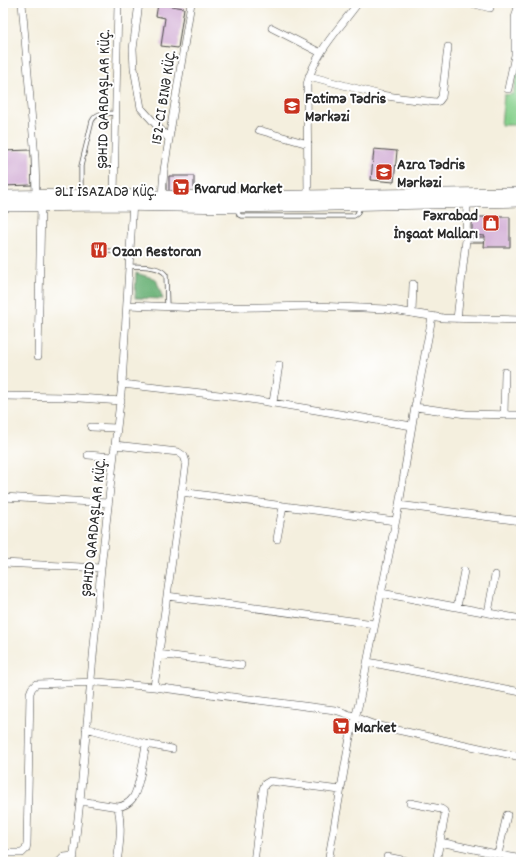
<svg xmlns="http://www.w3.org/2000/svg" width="524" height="865" font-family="Dekko,sans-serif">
	<rect width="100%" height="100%" fill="#fff"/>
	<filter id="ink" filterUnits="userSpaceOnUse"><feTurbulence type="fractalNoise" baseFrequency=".025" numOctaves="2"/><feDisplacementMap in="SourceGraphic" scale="8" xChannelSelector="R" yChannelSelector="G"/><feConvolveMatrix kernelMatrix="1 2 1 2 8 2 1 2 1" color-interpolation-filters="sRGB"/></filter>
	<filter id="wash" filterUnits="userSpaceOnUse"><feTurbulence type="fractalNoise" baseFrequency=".012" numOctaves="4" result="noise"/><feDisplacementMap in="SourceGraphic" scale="16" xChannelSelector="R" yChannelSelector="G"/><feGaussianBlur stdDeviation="0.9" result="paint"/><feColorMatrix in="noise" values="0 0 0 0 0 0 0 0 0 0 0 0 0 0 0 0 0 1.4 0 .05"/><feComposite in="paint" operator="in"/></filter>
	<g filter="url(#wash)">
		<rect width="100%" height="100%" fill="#f4efde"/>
		<path fill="#86d08c" stroke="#587e5c" d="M 521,51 L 521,125 L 501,125 L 504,95 L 513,94 Z"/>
		<path fill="#6cb278" stroke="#4c6e52" d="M 136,273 L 156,279 L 163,299 L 135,298 Z"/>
		<g id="blocks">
			<path fill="#d3afd6" d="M 158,4 L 184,8 L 178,48 L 161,46 L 165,18 L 156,16 Z
				M 374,149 L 397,151 L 394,182 L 371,180 Z
				M 31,150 L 32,185 L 3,186 L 3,151 Z
				M 169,176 L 194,176 L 194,192 L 169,191 Z
				M 472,217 L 510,217 L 510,247 L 484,247 L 485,236 L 472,235 Z"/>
		</g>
	</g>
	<g filter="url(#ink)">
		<use href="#blocks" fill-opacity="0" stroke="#494846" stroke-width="1"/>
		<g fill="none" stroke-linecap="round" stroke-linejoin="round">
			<g stroke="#494846" stroke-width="5">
				<path id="lane" d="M 81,194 L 81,166 L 92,121 C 97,111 105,114 116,113
					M 237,208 L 239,215 L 241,216 L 354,216 L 357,214 L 360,207
					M 466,240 L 483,240
					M 108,251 L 130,252
					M 130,266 C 141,267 159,265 166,275 L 167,306"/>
			</g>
			<g stroke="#494846" stroke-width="8">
				<path id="street" d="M 22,3 L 35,158 L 36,195
					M 139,3 L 133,49 L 134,68 L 141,108 L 169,139
					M 471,3 L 490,8
					M 272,28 L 321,53
					M 309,76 L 381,95 L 400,98 L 436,102 L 439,101 L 442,97 L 448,47
					M 508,89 L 515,55 L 515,18 L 519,3
					M 259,130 L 308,144
					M 114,195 L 118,3
					M 162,196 L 164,170 L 191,3
					M 308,196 L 307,84 C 316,51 339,29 358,3
					M 128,305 L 199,308 L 316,306 L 386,309 L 443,318 L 521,320
					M 412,313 L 413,284
					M 457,319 L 466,240 L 467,203
					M 38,356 L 41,205
					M 122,384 L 237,397 L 412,426
					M 3,396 L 66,397 L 121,401
					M 273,402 L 279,365
					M 415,407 L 466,414 L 521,415
					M 504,415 L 505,372
					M 91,427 L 117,428
					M 115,445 L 178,452 L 184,456 L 186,462 L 154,687
					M 88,455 L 113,457
					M 181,492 L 395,521
					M 3,497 L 108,503
					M 399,505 L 521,521
					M 277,539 L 283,506
					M 3,563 L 101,568
					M 381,593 L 521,619
					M 167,596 L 374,624
					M 457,607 L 464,571
					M 488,613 L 495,575
					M 158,654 L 241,665
					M 368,662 L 521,692
					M 86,728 L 146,744 L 172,749
					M 80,801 L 118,807 C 122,826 120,843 117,862
					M 410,803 L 441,809 L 444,811 L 445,815 L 436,862
					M 118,807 C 123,806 129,803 132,799 C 139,791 144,756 146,744
					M 440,842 L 521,859
					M 6,853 L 22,853 L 26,849 L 27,844 L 30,693 L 32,688 L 36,684 L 98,682 L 154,687 L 335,710 C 351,714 364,722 379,726 L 521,757
					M 498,854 L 507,815
					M 387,857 L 412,862
					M 59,862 L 64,857 L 74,856
					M 73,862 L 80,801 L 101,568 L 122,384 L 133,201
					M 254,862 L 263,789 L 265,784 L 270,781 L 340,790
					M 328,862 L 350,737 L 359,703 L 399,505 L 415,407 L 432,317"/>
			</g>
			<g stroke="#494846" stroke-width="12">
				<path id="secondary" d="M 3,196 L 81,195 L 236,197 L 521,193
					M 3,206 L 114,205 L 236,207 L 521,201"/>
			</g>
			<use href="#lane" stroke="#fff" stroke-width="3.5"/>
			<use href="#street" stroke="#fff" stroke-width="7"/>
			<use href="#secondary" stroke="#fff" stroke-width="11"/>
		</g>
	</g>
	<defs>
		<g id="university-square" transform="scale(0.9)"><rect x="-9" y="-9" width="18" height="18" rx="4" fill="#c8321e" stroke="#fff"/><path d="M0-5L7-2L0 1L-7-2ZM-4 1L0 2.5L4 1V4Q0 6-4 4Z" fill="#fff"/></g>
		<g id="supermarket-square" transform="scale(0.9)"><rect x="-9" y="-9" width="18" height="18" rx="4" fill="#c8321e" stroke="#fff"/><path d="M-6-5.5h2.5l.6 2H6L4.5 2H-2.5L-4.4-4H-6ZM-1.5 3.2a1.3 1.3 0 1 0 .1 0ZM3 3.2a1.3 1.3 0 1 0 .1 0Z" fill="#fff"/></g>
		<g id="shop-square" transform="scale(0.9)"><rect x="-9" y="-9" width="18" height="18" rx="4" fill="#c8321e" stroke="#fff"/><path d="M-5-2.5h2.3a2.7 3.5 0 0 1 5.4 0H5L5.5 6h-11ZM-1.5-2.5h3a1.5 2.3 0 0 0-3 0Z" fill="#fff"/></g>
		<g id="restaurant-square" transform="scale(0.9)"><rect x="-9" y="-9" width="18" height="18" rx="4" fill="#c8321e" stroke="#fff"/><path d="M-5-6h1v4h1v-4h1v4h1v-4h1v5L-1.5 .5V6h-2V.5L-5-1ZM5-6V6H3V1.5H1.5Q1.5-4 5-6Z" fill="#fff"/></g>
	</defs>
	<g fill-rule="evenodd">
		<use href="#university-square" x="292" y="106"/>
		<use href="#university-square" x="384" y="172"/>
		<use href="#supermarket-square" x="181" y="187"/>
		<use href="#shop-square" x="491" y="223"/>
		<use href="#restaurant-square" x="99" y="250"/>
		<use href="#supermarket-square" x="341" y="726"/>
	</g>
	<g text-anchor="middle" stroke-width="4" stroke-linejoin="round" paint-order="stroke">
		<g font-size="16" fill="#2b2b2b" stroke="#fff">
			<text transform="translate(162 97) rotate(-81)" y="6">152-CI BINƏ KÜÇ.</text>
			<text transform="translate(102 99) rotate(-89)" y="6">ŞƏHID QARDAŞLAR KÜÇ.</text>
			<text x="106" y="196">ƏLI İSAZADƏ KÜÇ.</text>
			<text transform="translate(92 527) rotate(-84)" y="6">ŞƏHID QARDAŞLAR KÜÇ.</text>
		</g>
		<g font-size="16" font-weight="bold" fill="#2b2b2b" stroke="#fff" text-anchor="start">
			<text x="305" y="103">Fatimə Tədris<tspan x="305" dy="18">Mərkəzi</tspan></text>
			<text x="397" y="169">Azra Tədris<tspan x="397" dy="18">Mərkəzi</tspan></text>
			<text x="194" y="193">Rvarud Market</text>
			<text x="478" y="220" text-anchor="end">Fəxrabad<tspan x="478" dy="18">İnşaat Malları</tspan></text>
			<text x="112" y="256">Ozan Restoran</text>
			<text x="354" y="732">Market</text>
		</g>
	</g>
	<rect width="524" height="865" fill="none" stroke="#fff" stroke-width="16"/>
</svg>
